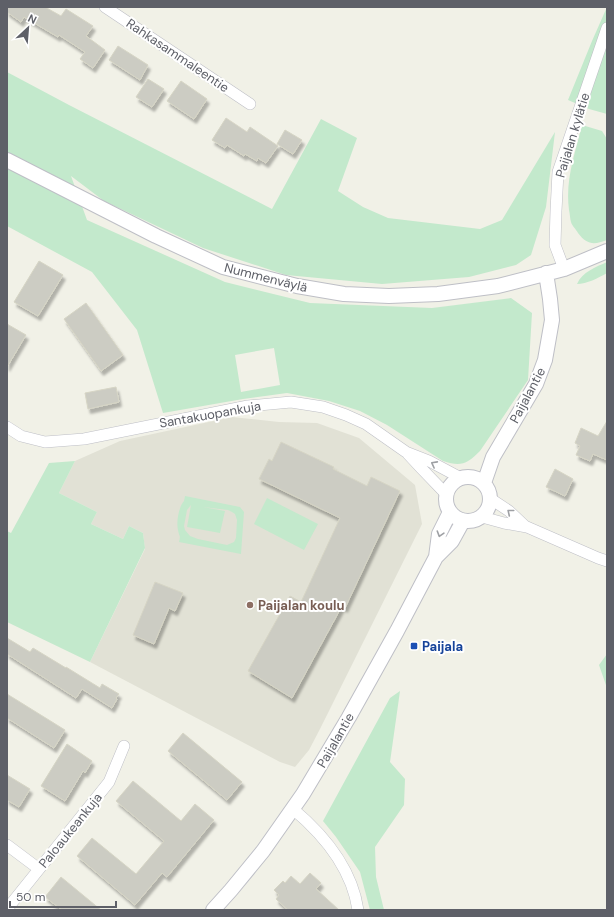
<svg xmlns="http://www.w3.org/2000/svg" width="614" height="917" font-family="'DM Sans',sans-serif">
	<defs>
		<filter id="shadow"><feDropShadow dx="2.5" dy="4.5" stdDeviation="1" flood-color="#0004"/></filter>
	</defs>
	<rect width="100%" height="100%" fill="#f1f1e7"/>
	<path fill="#e1e1d5" d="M 232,417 L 279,422 L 317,423 L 359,438 L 415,485 L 422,524 L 320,729 L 309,750 L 295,767 L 280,762 L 90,662 L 145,549 L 143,533 L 129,526 L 123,539 L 91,524 L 97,512 L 59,493 L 75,461 L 120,441 Z"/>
	<path fill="#c3e9cc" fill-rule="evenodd" d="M 607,7 L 607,114 L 589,109 L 568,100 L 592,41 Z
		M 7,72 L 69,105 L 272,209 L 321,119 L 357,138 L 338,191 L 363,207 L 388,218 L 480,229 L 502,220 L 555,132 L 546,207 L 531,255 L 516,265 L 469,277 L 382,284 L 286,275 L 203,248 L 104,201 L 71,176 L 87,220 L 225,282 L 310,303 L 432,308 L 511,298 L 532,313 L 528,380 L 480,451 C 467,464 461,467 443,461 L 387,425 L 360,411 L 329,401 L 287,393 L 243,399 L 163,413 L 137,330 L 92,272 L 7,226 ZM 274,348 L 280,385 L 241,392 L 235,355 Z
		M 582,125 L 602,131 L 607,139 L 607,240 C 594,245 587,245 578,233 C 576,229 572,226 571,222 C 570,219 570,214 569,210 C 565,180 575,154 582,125 Z
		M 607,262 L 607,273 C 598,278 587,284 577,284 C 582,272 596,267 607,262 Z
		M 75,461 L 59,493 L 97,512 L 91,524 L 123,539 L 129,526 L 143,533 L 145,548 L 90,662 L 7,622 L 7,531 L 11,533 L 49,463 Z
		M 185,496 L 240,507 L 244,512 L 241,554 L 179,542 C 181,534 179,537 178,530 C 176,522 179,506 184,501 ZM 191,505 L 187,527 L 220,533 L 225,511 L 203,507 L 228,510 L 232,512 L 235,514 L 237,520 L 236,538 L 234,542 L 227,545 L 198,539 L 190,536 L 185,530 L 184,526 L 187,510 Z
		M 267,498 L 318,524 L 304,550 L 254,524 Z
		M 607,654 L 607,688 L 599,665 Z
		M 400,691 L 390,762 L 405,779 L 404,805 L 375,847 L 376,877 L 384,910 L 370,910 L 360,872 L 336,837 L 323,821 L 390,698 Z"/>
	<path fill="#ccccc3" stroke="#d6d5c5" filter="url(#shadow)" d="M 7,7 L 45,7 L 61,16 L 66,9 L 93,26 L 86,36 L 105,50 L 93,68 L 80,59 L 85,52 L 59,35 L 58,37 L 24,17 L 21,22 L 7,12 Z
		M 118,46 L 148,65 L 140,80 L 109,60 Z
		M 148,79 L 164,89 L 152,107 L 136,97 Z
		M 181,81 L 207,99 L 194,119 L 167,101 Z
		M 226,118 L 247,132 L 250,127 L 278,146 L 266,163 L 258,158 L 257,161 L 245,154 L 244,156 L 227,145 L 225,148 L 212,140 Z
		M 285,130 L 302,140 L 293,154 L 277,144 Z
		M 39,261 L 63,275 L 38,316 L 14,302 Z
		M 86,303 L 123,355 L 101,371 L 64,319 Z
		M 7,324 L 26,335 L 7,367 Z
		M 116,387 L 119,402 L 88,409 L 85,393 Z
		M 607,421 L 607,460 L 593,454 L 590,461 L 576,455 L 580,446 L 575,443 L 581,428 L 598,436 Z
		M 281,442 L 334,467 L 333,469 L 367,486 L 371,477 L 400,491 L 345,608 L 342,606 L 292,698 L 248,671 L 290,596 L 301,602 L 340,518 L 259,479 L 269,459 L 272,461 Z
		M 555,469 L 573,479 L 565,496 L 546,487 Z
		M 155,582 L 183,593 L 175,611 L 169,608 L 154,644 L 133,635 Z
		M 7,638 L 30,652 L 33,648 L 66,668 L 66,667 L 100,688 L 102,684 L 119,694 L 116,698 L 117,699 L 112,708 L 82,689 L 76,698 L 7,654 Z
		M 7,694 L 65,730 L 54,748 L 7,718 Z
		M 183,733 L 242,782 L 227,800 L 168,751 Z
		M 67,744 L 92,761 L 85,773 L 83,771 L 65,801 L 41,786 Z
		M 7,775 L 30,789 L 19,807 L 7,800 Z
		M 133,781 L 181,821 L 195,804 L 214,820 L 167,877 L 162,873 L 135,905 L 77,856 L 92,838 L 136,874 L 164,841 L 116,801 Z
		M 310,873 L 321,883 L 316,889 L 339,910 L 288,910 L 276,899 L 279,895 L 274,890 L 283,881 L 285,883 L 291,876 L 300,884 Z
		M 61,877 L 101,910 L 62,910 L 45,897 Z"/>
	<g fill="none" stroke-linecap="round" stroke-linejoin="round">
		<g stroke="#bebfc6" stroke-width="12">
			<path id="minor" d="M 105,7 L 250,104
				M 564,269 L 555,245 L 556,211 L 558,172 L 607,28
				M 7,427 L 21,436 L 45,442 L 84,439 L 248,406 L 291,402 L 323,407 L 346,415 L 366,424 L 406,452 L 429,461 L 461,478
				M 408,454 L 421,468 L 446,494
				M 491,499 L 509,511 L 526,527
				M 482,517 L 504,523 L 527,527 L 598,558 L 607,561
				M 293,809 C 324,835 352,869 358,910
				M 7,845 L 39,869
				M 7,909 L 109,782 L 124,746"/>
		</g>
		<g stroke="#bebfc6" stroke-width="16">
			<path id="tertiary" d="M 7,160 L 156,236 L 223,267 L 297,286 L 344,294 L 389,296 L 438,294 L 498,286 L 564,269 L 607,251
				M446 499a22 22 0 1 1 44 0a22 22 0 1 1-44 0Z
				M 484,483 L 493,457 L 536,384 L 545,360 L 552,320 L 550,299 L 546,273
				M 436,557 L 439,534 L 450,512
				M 213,910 L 231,890 L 263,851 L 303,794 L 349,717 L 397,631 L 436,557 L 452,541 L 463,521"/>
		</g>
		<use href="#minor" stroke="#fff" stroke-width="11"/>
		<use href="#tertiary" stroke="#fff" stroke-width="14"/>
	</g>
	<defs><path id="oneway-chevron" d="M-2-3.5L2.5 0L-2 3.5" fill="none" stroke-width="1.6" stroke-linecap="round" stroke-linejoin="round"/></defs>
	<g stroke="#9ea0a4">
		<use href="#oneway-chevron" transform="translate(434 464) rotate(-152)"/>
		<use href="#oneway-chevron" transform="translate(510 512) rotate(-141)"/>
		<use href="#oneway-chevron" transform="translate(440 534) rotate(107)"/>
	</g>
	<circle fill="#8d6e63" stroke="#fff" stroke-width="1.5" cx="250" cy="605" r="4"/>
	<rect fill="#1a4fb4" stroke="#fff" stroke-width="1.5" x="410" y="642" width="8" height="8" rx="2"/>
	<g text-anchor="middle" stroke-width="4" stroke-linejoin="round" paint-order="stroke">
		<g font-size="13" fill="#5e6068" stroke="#fff">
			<text transform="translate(178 55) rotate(34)" y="5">Rahkasammaleentie</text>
			<text transform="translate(572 135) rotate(-73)" y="5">Paijalan kylätie</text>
			<text transform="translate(266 277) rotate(14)" y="5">Nummenväylä</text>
			<text transform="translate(527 395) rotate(-62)" y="5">Paijalantie</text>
			<text transform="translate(210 414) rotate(-10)" y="5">Santakuopankuja</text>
			<text transform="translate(335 740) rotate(-60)" y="5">Paijalantie</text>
			<text transform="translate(70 830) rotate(-51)" y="5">Paloaukeankuja</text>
		</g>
		<g font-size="13" font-weight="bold" fill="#785e54" stroke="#fff" text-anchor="start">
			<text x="258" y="610">Paijalan koulu</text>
		</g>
		<g font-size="13" font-weight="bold" fill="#164399" stroke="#fff" text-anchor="start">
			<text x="422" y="651">Paijala</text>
		</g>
	</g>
	<rect width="614" height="917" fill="none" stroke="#5e6068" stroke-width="16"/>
	<g transform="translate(28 28) rotate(26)" stroke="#ffffff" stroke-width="3" paint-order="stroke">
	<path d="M0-3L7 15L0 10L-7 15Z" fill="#5e6068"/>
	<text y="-6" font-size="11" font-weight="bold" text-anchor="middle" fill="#5e6068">N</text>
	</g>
	<path d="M10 901v6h106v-6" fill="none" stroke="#5e6068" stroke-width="2"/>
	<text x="16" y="901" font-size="12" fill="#5e6068" stroke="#ffffff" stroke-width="3" paint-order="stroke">50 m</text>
</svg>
